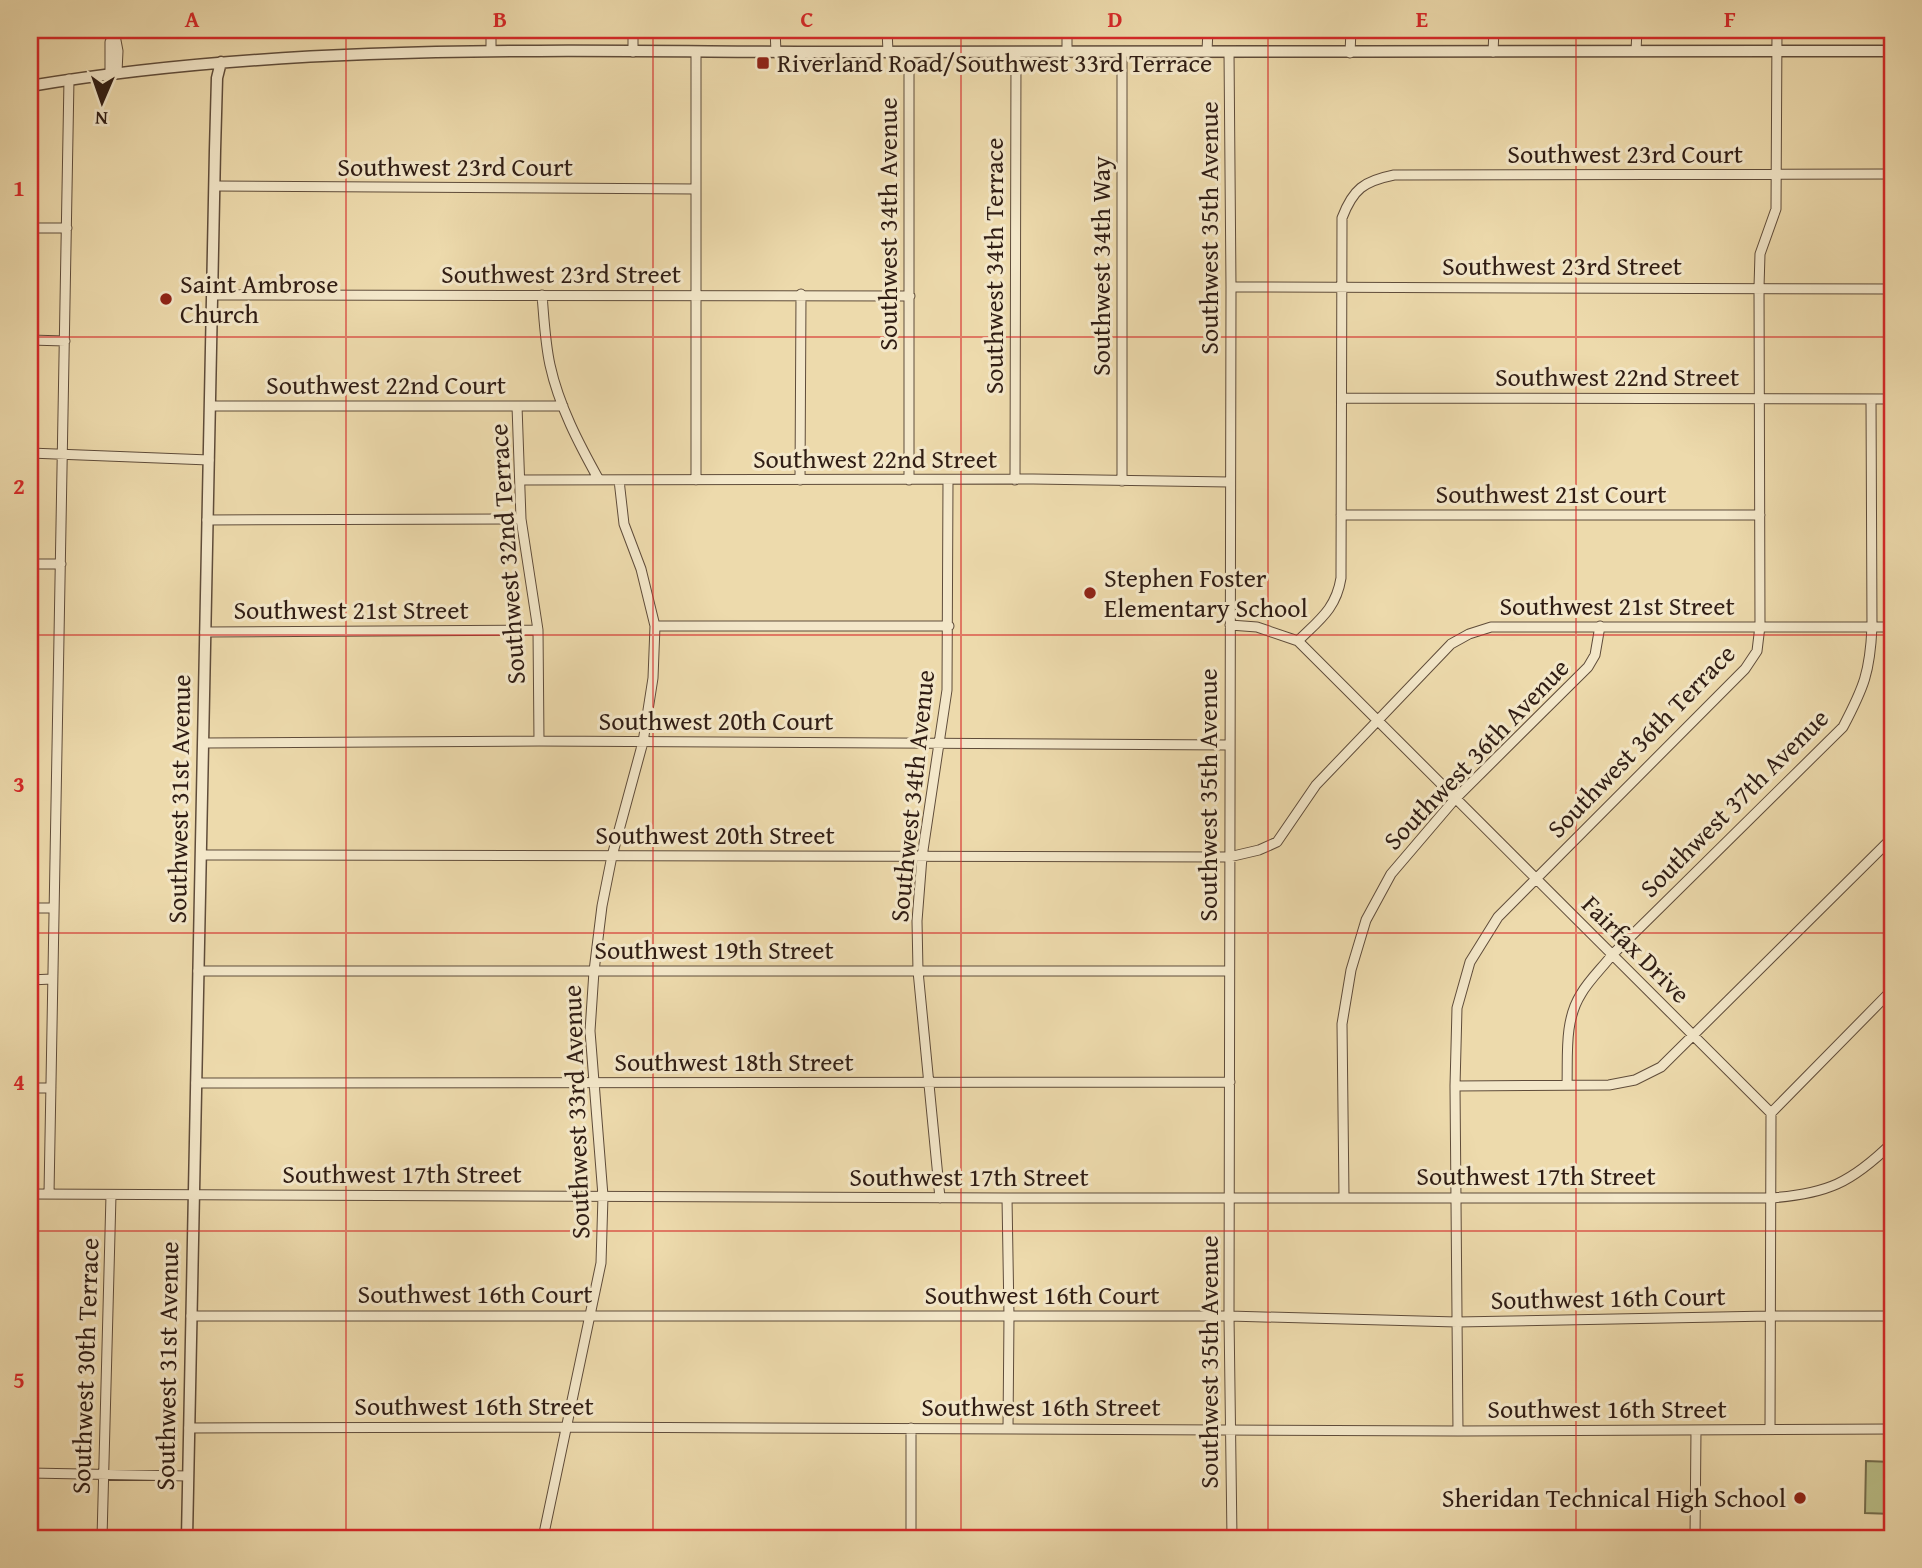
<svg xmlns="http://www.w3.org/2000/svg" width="1922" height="1568" font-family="'Gentium Book Plus',serif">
	<rect width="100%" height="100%" fill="#eddaac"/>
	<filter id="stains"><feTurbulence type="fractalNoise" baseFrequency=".00286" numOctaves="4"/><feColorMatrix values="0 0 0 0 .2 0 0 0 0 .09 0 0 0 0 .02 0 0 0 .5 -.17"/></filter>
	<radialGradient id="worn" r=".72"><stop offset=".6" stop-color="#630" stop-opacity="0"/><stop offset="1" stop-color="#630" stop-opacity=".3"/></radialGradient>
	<path fill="#babf88" stroke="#756e4e" stroke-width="2" d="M 1866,1461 L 1892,1462 L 1892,1514 L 1865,1513 Z"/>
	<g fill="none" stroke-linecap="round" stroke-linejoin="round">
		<g stroke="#5f4c3a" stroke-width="11">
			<path id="minor" d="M 114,30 L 118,51 L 117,72
				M 491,30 L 491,51
				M 633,30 L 633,52
				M 775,30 L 776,52
				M 887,30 L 888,52
				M 1207,51 L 1208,30
				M 1636,51 L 1637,30
				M 909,52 L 909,480
				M 1067,52 L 1067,30
				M 1122,52 L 1122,481
				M 1229,52 L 1231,287 L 1229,1316 L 1232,1538
				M 1493,52 L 1494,30
				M 1350,53 L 1351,30
				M 110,73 L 110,42 L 115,37
				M 215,186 L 695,189
				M 30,228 L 67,228
				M 1231,287 L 1892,289
				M 212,295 L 910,296
				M 542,295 C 544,318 545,342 550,365 C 559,406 579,444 599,480
				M 30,340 L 65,341
				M 1342,398 L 1892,399
				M 210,406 L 563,406
				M 517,406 L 521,519 L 538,630 L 539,741
				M 30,453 L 209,460
				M 520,480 L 1033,479 L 1229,482
				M 696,480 L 696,52
				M 800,480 L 801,294
				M 1015,480 L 1016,52
				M 1341,515 L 1760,515
				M 207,520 L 521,519
				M 30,564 L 61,564
				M 1230,625 L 1257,627 L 1298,641 L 1771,1113 L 1770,1429
				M 655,626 L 949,626
				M 205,632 L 538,630
				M 1298,641 C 1319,620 1336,609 1341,578 L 1342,218 C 1353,189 1364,181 1394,175 L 1892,174
				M 203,743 L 539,741 L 1229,745
				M 201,855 L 1229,857 L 1259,850 L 1277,842 L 1316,785 L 1451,644 L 1469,634 L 1491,627 L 1892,627
				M 30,908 L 53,908
				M 198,971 L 1229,971
				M 30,980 L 52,979
				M 196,1083 L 1230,1082
				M 1567,1085 C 1568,1055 1564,1021 1581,994 C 1589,980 1602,968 1612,955 L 1843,727 C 1864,687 1870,672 1872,627 L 1871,399
				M 1455,1086 L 1609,1085 L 1635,1080 L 1661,1067 L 1892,838
				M 30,1088 L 51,1088
				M 1771,1113 L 1892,990
				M 30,1194 L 1007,1198 L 1770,1198 C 1827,1194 1851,1183 1892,1143
				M 49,1194 L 69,79
				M 1344,1197 L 1342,1024 L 1351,970 L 1366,920 L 1391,874 L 1455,799 L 1588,667 L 1595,655 L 1600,626
				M 940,1198 L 918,971 L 917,921 L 922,857 L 947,690 L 948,481
				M 1007,1198 L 1009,1316 L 1008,1428
				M 191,1316 L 1229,1316 L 1457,1322 L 1770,1316 L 1892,1316
				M 189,1428 L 566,1427 L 1458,1431 L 1892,1429
				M 911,1428 L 911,1538
				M 1458,1431 L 1455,1086 L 1457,1008 L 1470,962 L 1498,917 L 1745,669 L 1757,651 L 1760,626 L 1759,287 L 1760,254 L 1776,209 L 1777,30
				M 30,1473 L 188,1476
				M 102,1538 L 111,1195
				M 459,1538 L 643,1538
				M 543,1538 L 601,1263 L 603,1196 L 590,1031 L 594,971 L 602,906 L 612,856 L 643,742 L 653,678 L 655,626 L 641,569 L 624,524 L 619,480
				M 1695,1538 L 1696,1430"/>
		</g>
		<g stroke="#5f4c3a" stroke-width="13">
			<path id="tertiary" d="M 30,86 C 299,41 571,52 843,52 C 1193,52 1542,51 1892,51
				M 187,1538 L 215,150 L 217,78 L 221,62"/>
		</g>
		<use href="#minor" stroke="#f3e7c9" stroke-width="9"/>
		<use href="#tertiary" stroke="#f3e7c9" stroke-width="10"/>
	</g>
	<path fill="none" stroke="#d62828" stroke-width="2" stroke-opacity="0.55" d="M 346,30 L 346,1538M 653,30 L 653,1538M 961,30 L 961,1538M 1268,30 L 1268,1538M 1576,30 L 1576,1538M 30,337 L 1892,337M 30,635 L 1892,635M 30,933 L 1892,933M 30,1231 L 1892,1231"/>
	<g fill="#8f2418" stroke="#f3e7c9" stroke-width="2.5">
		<rect x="756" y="56" width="14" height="14" rx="3.5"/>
		<circle cx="166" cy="299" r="7"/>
		<circle cx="1090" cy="593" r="7"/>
		<circle cx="1800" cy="1498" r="7"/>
	</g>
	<g text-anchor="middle" stroke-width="6" stroke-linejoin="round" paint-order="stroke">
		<g font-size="26" fill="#301d14" stroke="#f3e7c9" text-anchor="start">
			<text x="777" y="72">Riverland Road/Southwest 33rd Terrace</text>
			<text x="180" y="293">Saint Ambrose<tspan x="180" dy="30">Church</tspan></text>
			<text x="1104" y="587">Stephen Foster<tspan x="1104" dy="30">Elementary School</tspan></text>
			<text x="1786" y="1507" text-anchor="end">Sheridan Technical High School</text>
		</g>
		<g font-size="26" fill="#301d14" stroke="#f3e7c9">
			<text x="1625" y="163">Southwest 23rd Court</text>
			<text x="455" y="176">Southwest 23rd Court</text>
			<text transform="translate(888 224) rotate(-90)" y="9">Southwest 34th Avenue</text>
			<text transform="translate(1209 228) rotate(-90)" y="9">Southwest 35th Avenue</text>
			<text transform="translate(994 266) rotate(-90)" y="9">Southwest 34th Terrace</text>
			<text transform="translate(1101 266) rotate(-90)" y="9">Southwest 34th Way</text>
			<text x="1562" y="275">Southwest 23rd Street</text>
			<text x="561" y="283">Southwest 23rd Street</text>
			<text x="1617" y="386">Southwest 22nd Street</text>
			<text x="386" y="394">Southwest 22nd Court</text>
			<text x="875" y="468">Southwest 22nd Street</text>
			<text x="1551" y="503">Southwest 21st Court</text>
			<text transform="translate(507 554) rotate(-94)" y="9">Southwest 32nd Terrace</text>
			<text x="1617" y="615">Southwest 21st Street</text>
			<text x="351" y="619">Southwest 21st Street</text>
			<text x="716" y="730">Southwest 20th Court</text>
			<text transform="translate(1641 741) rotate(-46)" y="9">Southwest 36th Terrace</text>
			<text transform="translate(1476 754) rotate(-46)" y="9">Southwest 36th Avenue</text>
			<text transform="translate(1208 795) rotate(-90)" y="9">Southwest 35th Avenue</text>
			<text transform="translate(912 796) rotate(-84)" y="9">Southwest 34th Avenue</text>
			<text transform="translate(179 799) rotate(-89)" y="9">Southwest 31st Avenue</text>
			<text transform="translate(1734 803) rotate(-45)" y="9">Southwest 37th Avenue</text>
			<text x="715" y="844">Southwest 20th Street</text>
			<text transform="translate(1636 949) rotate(45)" y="9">Fairfax Drive</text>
			<text x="714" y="959">Southwest 19th Street</text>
			<text x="734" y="1071">Southwest 18th Street</text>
			<text transform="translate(576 1112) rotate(-92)" y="9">Southwest 33rd Avenue</text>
			<text x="402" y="1183">Southwest 17th Street</text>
			<text x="1536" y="1185">Southwest 17th Street</text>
			<text x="969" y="1186">Southwest 17th Street</text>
			<text x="475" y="1303">Southwest 16th Court</text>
			<text x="1042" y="1304">Southwest 16th Court</text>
			<text transform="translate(1608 1298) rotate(-1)" y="9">Southwest 16th Court</text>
			<text transform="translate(1209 1362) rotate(-90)" y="9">Southwest 35th Avenue</text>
			<text transform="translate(85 1366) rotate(-88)" y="9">Southwest 30th Terrace</text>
			<text transform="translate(167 1366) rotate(-89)" y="9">Southwest 31st Avenue</text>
			<text x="474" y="1415">Southwest 16th Street</text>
			<text x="1041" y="1416">Southwest 16th Street</text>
			<text x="1607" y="1418">Southwest 16th Street</text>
		</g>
	</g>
	<rect width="1922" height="1568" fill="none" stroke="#eddaac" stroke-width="77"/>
	<g transform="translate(102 102) rotate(182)" stroke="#f3e7c9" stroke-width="5" paint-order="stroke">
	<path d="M0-5L12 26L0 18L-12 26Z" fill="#301d14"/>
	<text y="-10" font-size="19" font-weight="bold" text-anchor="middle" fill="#301d14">N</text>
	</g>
	<rect x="38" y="38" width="1846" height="1492" fill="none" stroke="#d62828" stroke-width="2.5"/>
	<g font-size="23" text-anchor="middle" font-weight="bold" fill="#d62828">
		<text x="192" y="27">A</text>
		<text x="500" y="27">B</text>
		<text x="807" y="27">C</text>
		<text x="1115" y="27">D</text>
		<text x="1422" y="27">E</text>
		<text x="1730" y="27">F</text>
		<text x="19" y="196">1</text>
		<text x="19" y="494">2</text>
		<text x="19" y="792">3</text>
		<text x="19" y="1090">4</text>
		<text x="19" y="1388">5</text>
	</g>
	<rect width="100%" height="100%" filter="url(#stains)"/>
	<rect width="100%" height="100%" fill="url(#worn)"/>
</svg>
